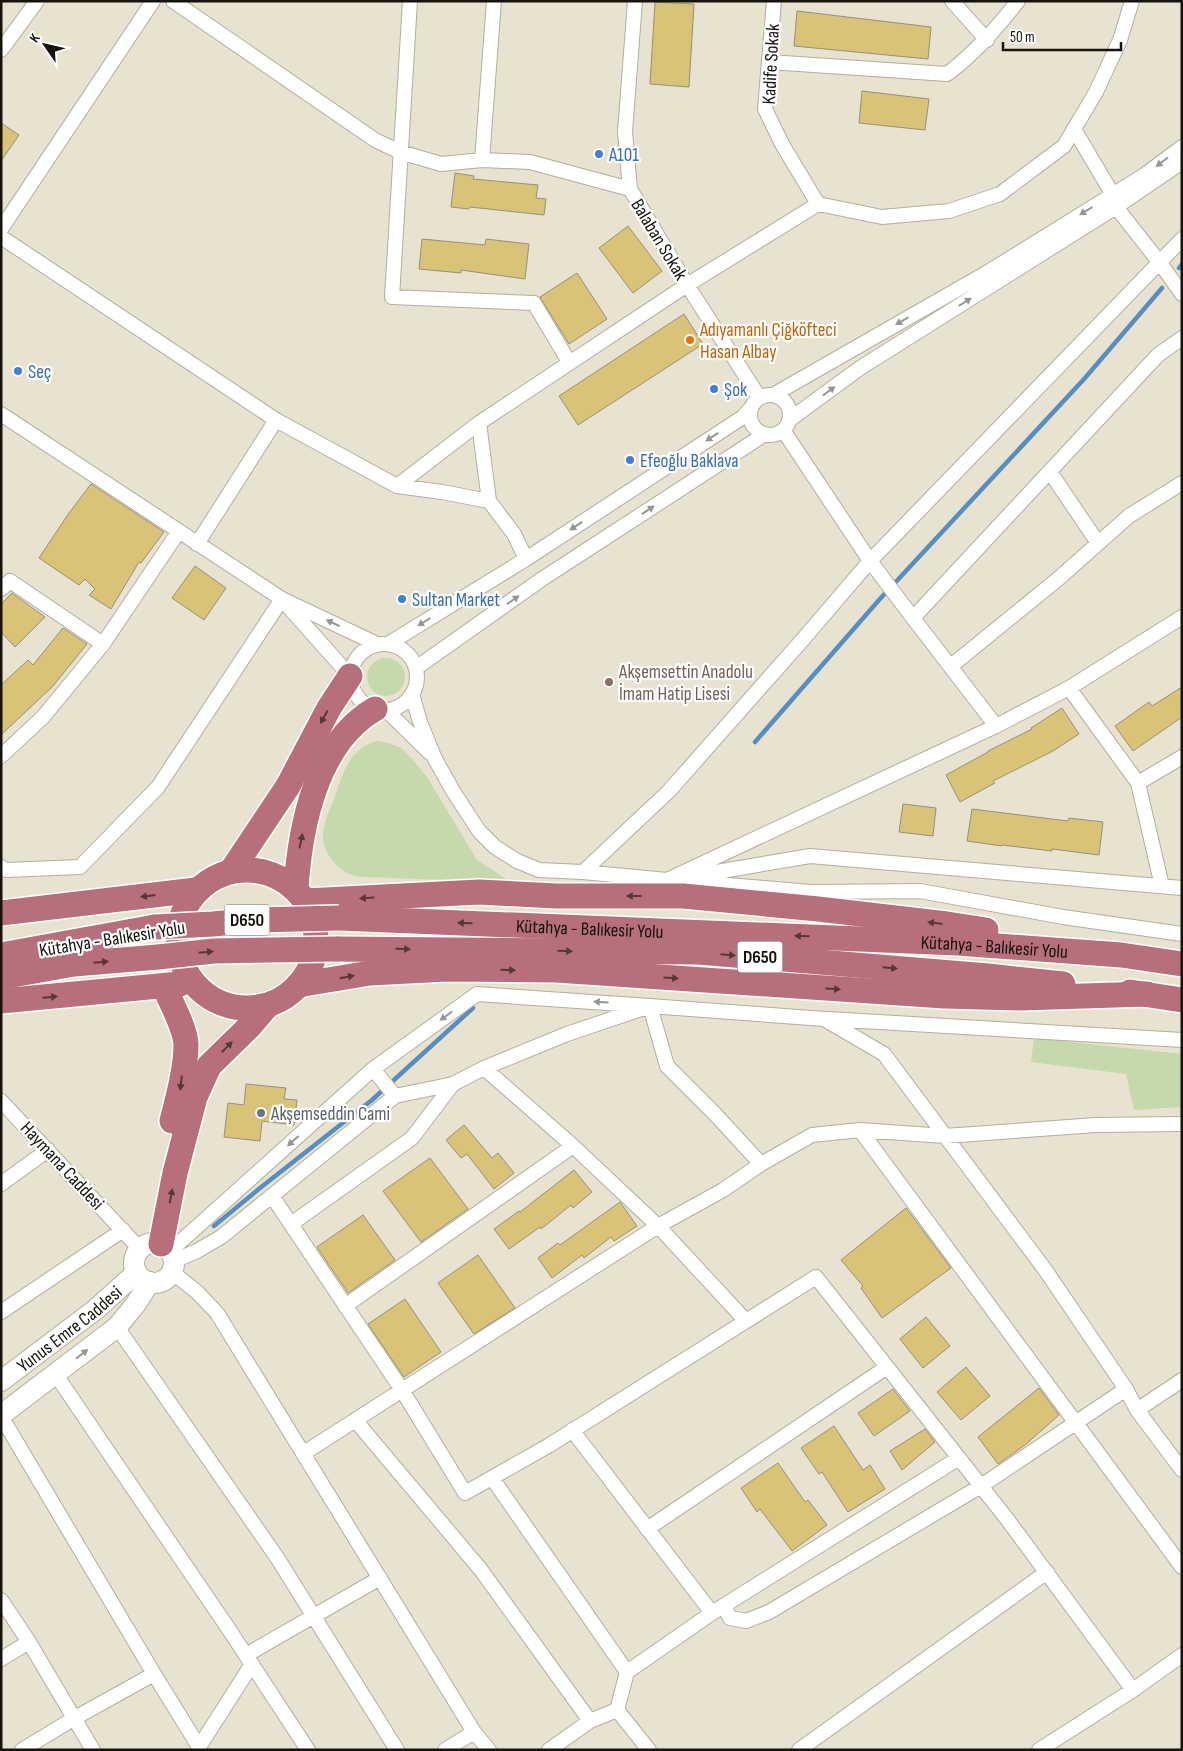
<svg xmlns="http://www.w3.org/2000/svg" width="1183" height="1751" font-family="'Sofia Sans Condensed',sans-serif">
	<rect width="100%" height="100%" fill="#e8e3d0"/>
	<path fill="#c5d9ac" d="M367 677a19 19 0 1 1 38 0a19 19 0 1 1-38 0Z
		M 377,741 L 389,743 L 401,748 L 414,761 L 427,777 L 477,860 L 508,880 C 470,880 431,880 393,878 C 381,877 366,878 355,876 C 340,872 325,855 323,840 C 322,825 330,809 335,796 C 344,771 349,749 377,741 Z
		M 1034,1038 L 1182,1054 L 1182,1107 L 1134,1110 L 1126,1074 L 1031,1062 Z"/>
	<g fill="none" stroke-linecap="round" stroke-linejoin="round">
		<path stroke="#568ec2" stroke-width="4.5" d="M 1179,268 L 1182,264
			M 755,742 L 879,600 L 1085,378 L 1162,288
			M 214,1226 L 260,1188 L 372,1100 L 473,1008"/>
	</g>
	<path fill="#d9c377" stroke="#95907e" d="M 655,2 L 694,4 L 689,87 L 650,84 Z
		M 797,11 L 931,27 L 928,59 L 794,46 Z
		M 862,91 L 929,99 L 925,130 L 859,123 Z
		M 1,123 L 19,135 L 1,161 Z
		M 455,173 L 474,176 L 473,179 L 538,185 L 536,198 L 546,199 L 544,215 L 470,207 L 469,209 L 451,207 Z
		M 628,226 L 662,271 L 633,293 L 599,248 Z
		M 422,239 L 485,245 L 486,239 L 529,244 L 525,279 L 461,270 L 461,273 L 419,269 Z
		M 577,273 L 607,319 L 569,344 L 540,297 Z
		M 684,314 L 703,344 L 578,425 L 559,396 Z
		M 91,484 L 164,532 L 141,563 L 139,562 L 111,609 L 89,595 L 95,589 L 85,579 L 79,585 L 39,558 L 69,513 Z
		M 195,566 L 226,588 L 204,620 L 172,598 Z
		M 12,593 L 45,617 L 15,647 L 1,632 L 1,604 Z
		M 63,628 L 87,644 L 53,686 L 1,735 L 1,685 L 28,660 L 33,665 Z
		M 1182,687 L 1182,717 L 1133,751 L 1115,726 L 1149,702 L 1152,706 Z
		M 1062,708 L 1079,734 L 1053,751 L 993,781 L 995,783 L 960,802 L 946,775 L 988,752 L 988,751 L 1032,729 L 1031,728 Z
		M 903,804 L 936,808 L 933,836 L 899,832 Z
		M 972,809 L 1068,821 L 1069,818 L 1103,822 L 1099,855 L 1052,849 L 1052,851 L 1002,845 L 1002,846 L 967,841 Z
		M 246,1084 L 286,1088 L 284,1099 L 297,1100 L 294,1125 L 262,1121 L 260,1141 L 224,1137 L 228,1103 L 244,1105 Z
		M 464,1125 L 492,1158 L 498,1153 L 514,1173 L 494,1189 L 467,1154 L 461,1158 L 446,1140 Z
		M 430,1158 L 468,1209 L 421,1242 L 383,1191 Z
		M 574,1170 L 592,1192 L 573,1208 L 571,1205 L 541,1229 L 540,1227 L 509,1249 L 494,1229 L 519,1211 L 520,1212 Z
		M 620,1202 L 637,1226 L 614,1241 L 611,1237 L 584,1258 L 582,1255 L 552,1278 L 538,1258 L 558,1243 L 560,1245 Z
		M 906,1208 L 951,1268 L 882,1318 L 861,1288 L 863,1286 L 841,1260 Z
		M 363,1215 L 395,1260 L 348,1293 L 317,1247 Z
		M 478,1255 L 515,1308 L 474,1334 L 438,1283 Z
		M 405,1299 L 441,1352 L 404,1377 L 368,1324 Z
		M 926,1317 L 950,1346 L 923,1368 L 900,1339 Z
		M 966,1367 L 990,1396 L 961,1420 L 937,1392 Z
		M 1039,1388 L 1059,1415 L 1025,1445 L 998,1464 L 978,1437 Z
		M 893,1389 L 910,1411 L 874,1436 L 858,1413 Z
		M 834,1426 L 863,1470 L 870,1465 L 885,1489 L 848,1512 L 822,1472 L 819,1474 L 801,1448 Z
		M 925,1429 L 935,1442 L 902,1470 L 890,1451 Z
		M 778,1463 L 805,1502 L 808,1500 L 827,1525 L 792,1551 L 760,1509 L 757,1512 L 741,1488 Z"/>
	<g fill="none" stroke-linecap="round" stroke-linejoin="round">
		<g stroke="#b3ae9c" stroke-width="16">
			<path id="street" d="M 173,1 L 375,140 L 400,152 L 441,164 L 482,160 L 530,162 L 630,189
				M 410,1 L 392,297 L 534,303 L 569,362
				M 635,1 L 625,132 L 630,189 L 687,285 L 759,397
				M 774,1 L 765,109 L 782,144 L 818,204
				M 952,1 L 987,40
				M 1,50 L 37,1
				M 769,62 L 947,74 C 975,53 996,29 1018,1
				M 1074,129 L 1113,195 L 1116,207 L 1160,263 L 1182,294
				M 482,160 L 494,1
				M 1,229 L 153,1
				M 1,237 L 276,420 L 397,486 L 442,492 L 489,501
				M750 415a20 20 0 1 1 40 0a20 20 0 1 1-40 0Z
				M 773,395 L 988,272 L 1143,176 L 1182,147
				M 1,414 L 282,599 L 377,644
				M 789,420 L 860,368 L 1116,207 L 1182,162
				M 479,423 L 489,501 L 514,534 L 526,559
				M 783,430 L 870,561 L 913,618
				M 1050,472 L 1098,543
				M 397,486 L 479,423 L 687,285 L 818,204 L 882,217 L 949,211 L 1000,194 L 1064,146 L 1096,92 L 1120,40 L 1132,1
				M 197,544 L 276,420
				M 1,589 L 10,581 L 103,644
				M 286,604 L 350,676
				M351 677a33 33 0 1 1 66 0a33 33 0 1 1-66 0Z
				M 388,644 L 526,559 L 743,417 L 751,408
				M 951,666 L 1058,579 L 1129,516 L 1182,483
				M 416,668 L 542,579 L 765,434
				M 1069,688 L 1138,783 L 1162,886
				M 412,694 L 420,722 L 435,759 L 453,791 L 479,831 L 495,847 L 517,861 L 539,870 L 583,872 L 667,880 L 996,726 L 1069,688 L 1182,617
				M 386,710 L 430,753
				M 996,726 L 913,618 L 1158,355 L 1182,338
				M 1,756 L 43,717 L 103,644 L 179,531
				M 1138,783 L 1182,757
				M 1,867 L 6,870 L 80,867 L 158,787 L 282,599
				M 583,872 L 669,791 L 805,637 L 870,561 L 1182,239
				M 687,877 L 810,856 L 1182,888
				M 669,880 L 811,892 L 920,891 L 1063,917 L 1182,934
				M 828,1019 L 1182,1040
				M 484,1068 L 573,1146 L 658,1226 L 746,1321
				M 373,1069 L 395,1096
				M 1,1101 L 139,1248
				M 860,1130 L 1182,1567
				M 1,1184 L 48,1150
				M 272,1196 L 402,1390 L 465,1493 L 548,1446 L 816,1277 L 1007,1519 L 1133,1690
				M 291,1224 L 412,1138 L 453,1084
				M 170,1251 L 373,1069 L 477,994 L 650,1006 L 667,1066 L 715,1114 L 761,1164
				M 174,1261 L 197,1251 L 221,1237 L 395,1096 L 453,1084 L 484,1068 L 567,1034 L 650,1006 L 824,1019 L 884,1054 L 1046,1271 L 1126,1389 L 1137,1410 L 1182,1470
				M 172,1272 L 197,1292 L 217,1313 L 474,1732 L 489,1750
				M 345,1306 L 573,1146
				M 1,1312 L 123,1230
				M 117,1327 L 278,1559 L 397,1750
				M 56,1375 L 230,1631 L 308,1750
				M 1137,1410 L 1182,1380
				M 1,1416 L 154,1674 L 199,1747 L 252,1664
				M 355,1420 L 481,1570 L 590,1721
				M 572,1430 L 712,1613
				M 304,1453 L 658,1226 L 723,1190 L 761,1164 L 812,1135 L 860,1130 L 945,1136 L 1096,1125 L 1182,1124
				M 492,1478 L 627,1672
				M 647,1529 L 887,1367
				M 1,1600 L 29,1642 L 93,1750
				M 724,1606 L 730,1618 L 746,1621 L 769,1612 L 981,1486 L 1126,1389
				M 246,1655 L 380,1578
				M 1,1659 L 29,1642
				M 617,1710 L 627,1672 L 712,1613 L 959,1458
				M 22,1750 L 73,1719 L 154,1674
				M 445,1750 L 474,1732
				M 549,1750 L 590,1721 L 617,1710 L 649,1750
				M 799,1750 L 1047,1572
				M 1039,1750 L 1133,1690 L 1182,1655"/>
		</g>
		<g stroke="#b3ae9c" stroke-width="22">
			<g id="secondary">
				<circle cx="154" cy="1263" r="20"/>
				<path id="s1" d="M 1,1381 L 95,1310 L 136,1273"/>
				<path d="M 1,1415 L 117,1327 L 135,1305 L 150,1282"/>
			</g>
		</g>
		<g stroke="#fff" stroke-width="28">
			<g id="highway">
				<circle cx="247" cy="939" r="69"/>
				<path d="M 232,870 L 288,786 L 329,708 L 350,676"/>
				<path d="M 296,889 C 300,827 316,743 375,709"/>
				<path d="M 306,901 L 479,892 L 556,896 L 683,896 L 818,909 L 947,924 L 986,930"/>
				<path d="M 1,913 L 196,890"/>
				<path id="s2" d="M 339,918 L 957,943 L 1121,955 L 1182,964"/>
				<path d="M 337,949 L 698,952 L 988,976 L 1063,984"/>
				<path d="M 1,955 L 155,927"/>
				<path d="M 1,977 L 74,964 L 158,957"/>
				<path d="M 298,985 L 370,973 L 447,969 L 556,970 L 944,996 L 1021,998 L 1147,994"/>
				<path d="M 164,986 C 171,1003 185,1027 186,1044 C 186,1068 178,1098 172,1121"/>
				<path d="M 1130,992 L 1182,1000"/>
				<path d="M 1,1001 L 180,984"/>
				<path d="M 161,1244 L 175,1173 L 195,1097 L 209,1066 L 250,1026 L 267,1006"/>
			</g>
		</g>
		<use href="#street" stroke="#fff" stroke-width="14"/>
		<use href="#secondary" stroke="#fff" stroke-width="20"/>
		<use href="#highway" stroke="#b66f7b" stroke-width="25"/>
		<g stroke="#fff" stroke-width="28" stroke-linecap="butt">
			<path id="highway-bridge" d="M 155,927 L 213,924 L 256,920 L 339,918
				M 158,957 L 214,951 L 337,949"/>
		</g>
		<use href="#highway-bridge" stroke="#b66f7b" stroke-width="25"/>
	</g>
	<defs><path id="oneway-solid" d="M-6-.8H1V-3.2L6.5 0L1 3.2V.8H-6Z" transform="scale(1.25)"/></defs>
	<g fill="#969592">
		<use href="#oneway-solid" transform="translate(1162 162) rotate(143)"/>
		<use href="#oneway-solid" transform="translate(1086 211) rotate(148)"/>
		<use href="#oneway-solid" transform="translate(965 302) rotate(-32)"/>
		<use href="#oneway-solid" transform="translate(902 321) rotate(150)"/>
		<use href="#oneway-solid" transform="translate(829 391) rotate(-36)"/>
		<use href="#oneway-solid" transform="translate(712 437) rotate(147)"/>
		<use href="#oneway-solid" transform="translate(648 510) rotate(-33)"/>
		<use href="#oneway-solid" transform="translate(576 526) rotate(147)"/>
		<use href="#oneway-solid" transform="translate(513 600) rotate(-35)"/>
		<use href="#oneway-solid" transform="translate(424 622) rotate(148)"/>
		<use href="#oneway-solid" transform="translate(333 623) rotate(-155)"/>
		<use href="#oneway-solid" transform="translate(601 1002) rotate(-176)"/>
		<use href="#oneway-solid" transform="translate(446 1016) rotate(144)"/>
		<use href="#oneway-solid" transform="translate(293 1141) rotate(138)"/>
		<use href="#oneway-solid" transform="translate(82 1354) rotate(-38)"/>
	</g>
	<g fill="#553838">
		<use href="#oneway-solid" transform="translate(324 717) rotate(119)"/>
		<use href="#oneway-solid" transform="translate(301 841) rotate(-78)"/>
		<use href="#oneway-solid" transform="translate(148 896) rotate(173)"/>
		<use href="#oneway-solid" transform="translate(634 896) rotate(180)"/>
		<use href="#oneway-solid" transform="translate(367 898) rotate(177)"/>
		<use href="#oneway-solid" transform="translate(465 923) rotate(-178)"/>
		<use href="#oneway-solid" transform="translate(935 923) rotate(-173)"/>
		<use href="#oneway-solid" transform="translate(802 936) rotate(-178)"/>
		<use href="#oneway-solid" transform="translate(403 949) rotate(1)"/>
		<use href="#oneway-solid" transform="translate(565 951) rotate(1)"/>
		<use href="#oneway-solid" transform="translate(206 952) rotate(-5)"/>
		<use href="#oneway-solid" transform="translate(728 955) rotate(5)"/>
		<use href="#oneway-solid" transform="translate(101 962) rotate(-5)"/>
		<use href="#oneway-solid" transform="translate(890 968) rotate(5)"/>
		<use href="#oneway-solid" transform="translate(508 970) rotate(1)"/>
		<use href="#oneway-solid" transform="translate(347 977) rotate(-10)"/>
		<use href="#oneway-solid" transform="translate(671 978) rotate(4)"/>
		<use href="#oneway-solid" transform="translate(833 989) rotate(3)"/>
		<use href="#oneway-solid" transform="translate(50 997) rotate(-5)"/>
		<use href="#oneway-solid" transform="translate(227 1047) rotate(-45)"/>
		<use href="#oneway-solid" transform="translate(181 1083) rotate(97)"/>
		<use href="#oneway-solid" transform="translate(171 1196) rotate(-79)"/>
	</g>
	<g fill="#3f7fe0" stroke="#fff" stroke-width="2">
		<circle cx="599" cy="154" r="5"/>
		<circle cx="18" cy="371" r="5"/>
		<circle cx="714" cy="389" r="5"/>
		<circle cx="630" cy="460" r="5"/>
		<circle cx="402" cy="599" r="5"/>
	</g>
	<circle fill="#e8710a" stroke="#fff" stroke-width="2" cx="690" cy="340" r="5"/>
	<circle fill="#8d6e63" stroke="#fff" stroke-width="2" cx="609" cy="682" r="5"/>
	<circle fill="#6b7280" stroke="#fff" stroke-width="2" cx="261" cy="1113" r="5"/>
	<g text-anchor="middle" stroke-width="4.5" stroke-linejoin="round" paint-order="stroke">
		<g fill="#fff" stroke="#5b5a55" stroke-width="1">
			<rect x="224.5" y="904.5" width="45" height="31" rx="4"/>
			<rect x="737.5" y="941.5" width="45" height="31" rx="4"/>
		</g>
		<g font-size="18" font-weight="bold" fill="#15130c">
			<text x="247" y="926">D650</text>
			<text x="760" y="963">D650</text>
		</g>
		<g font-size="19" fill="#15130c" stroke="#fff">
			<text transform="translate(770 64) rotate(-87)" y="7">Kadife Sokak</text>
			<text transform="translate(660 239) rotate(59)" y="7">Balaban Sokak</text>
			<text dy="7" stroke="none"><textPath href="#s2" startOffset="251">Kütahya - Balıkesir Yolu</textPath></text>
			<text transform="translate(112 938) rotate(-9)" y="7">Kütahya - Balıkesir Yolu</text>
			<text dy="7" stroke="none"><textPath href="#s2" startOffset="656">Kütahya - Balıkesir Yolu</textPath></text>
			<text transform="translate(63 1165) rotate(47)" y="7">Haymana Caddesi</text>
			<text dy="7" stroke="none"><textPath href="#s1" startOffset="86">Yunus Emre Caddesi</textPath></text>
		</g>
		<g font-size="19" fill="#366cbe" stroke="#fff" text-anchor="start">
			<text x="609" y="161">A101</text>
			<text x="28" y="378">Seç</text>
			<text x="724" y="396">Şok</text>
			<text x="640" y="467">Efeoğlu Baklava</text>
			<text x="412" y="606">Sultan Market</text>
		</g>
		<g font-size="19" fill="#c56008" stroke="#fff" text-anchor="start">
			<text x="700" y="336">Adıyamanlı Çiğköfteci<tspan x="700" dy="22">Hasan Albay</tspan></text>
		</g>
		<g font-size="19" fill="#785e54" stroke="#fff" text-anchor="start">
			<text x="619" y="678">Akşemsettin Anadolu<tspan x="619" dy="22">İmam Hatip Lisesi</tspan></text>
		</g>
		<g font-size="19" fill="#5b616d" stroke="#fff" text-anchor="start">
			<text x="271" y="1120">Akşemseddin Cami</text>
		</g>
	</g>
	<rect width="1183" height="1751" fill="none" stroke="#15130c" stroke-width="5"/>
	<g transform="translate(45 45) rotate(304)" stroke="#ffffff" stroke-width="4" paint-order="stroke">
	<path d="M0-4L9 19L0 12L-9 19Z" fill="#15130c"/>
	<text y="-8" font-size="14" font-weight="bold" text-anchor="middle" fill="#15130c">K</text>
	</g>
	<path d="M1003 42v8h118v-8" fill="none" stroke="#15130c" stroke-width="2.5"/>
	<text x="1010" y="42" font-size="15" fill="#15130c" stroke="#ffffff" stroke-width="4" paint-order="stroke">50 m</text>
</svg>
